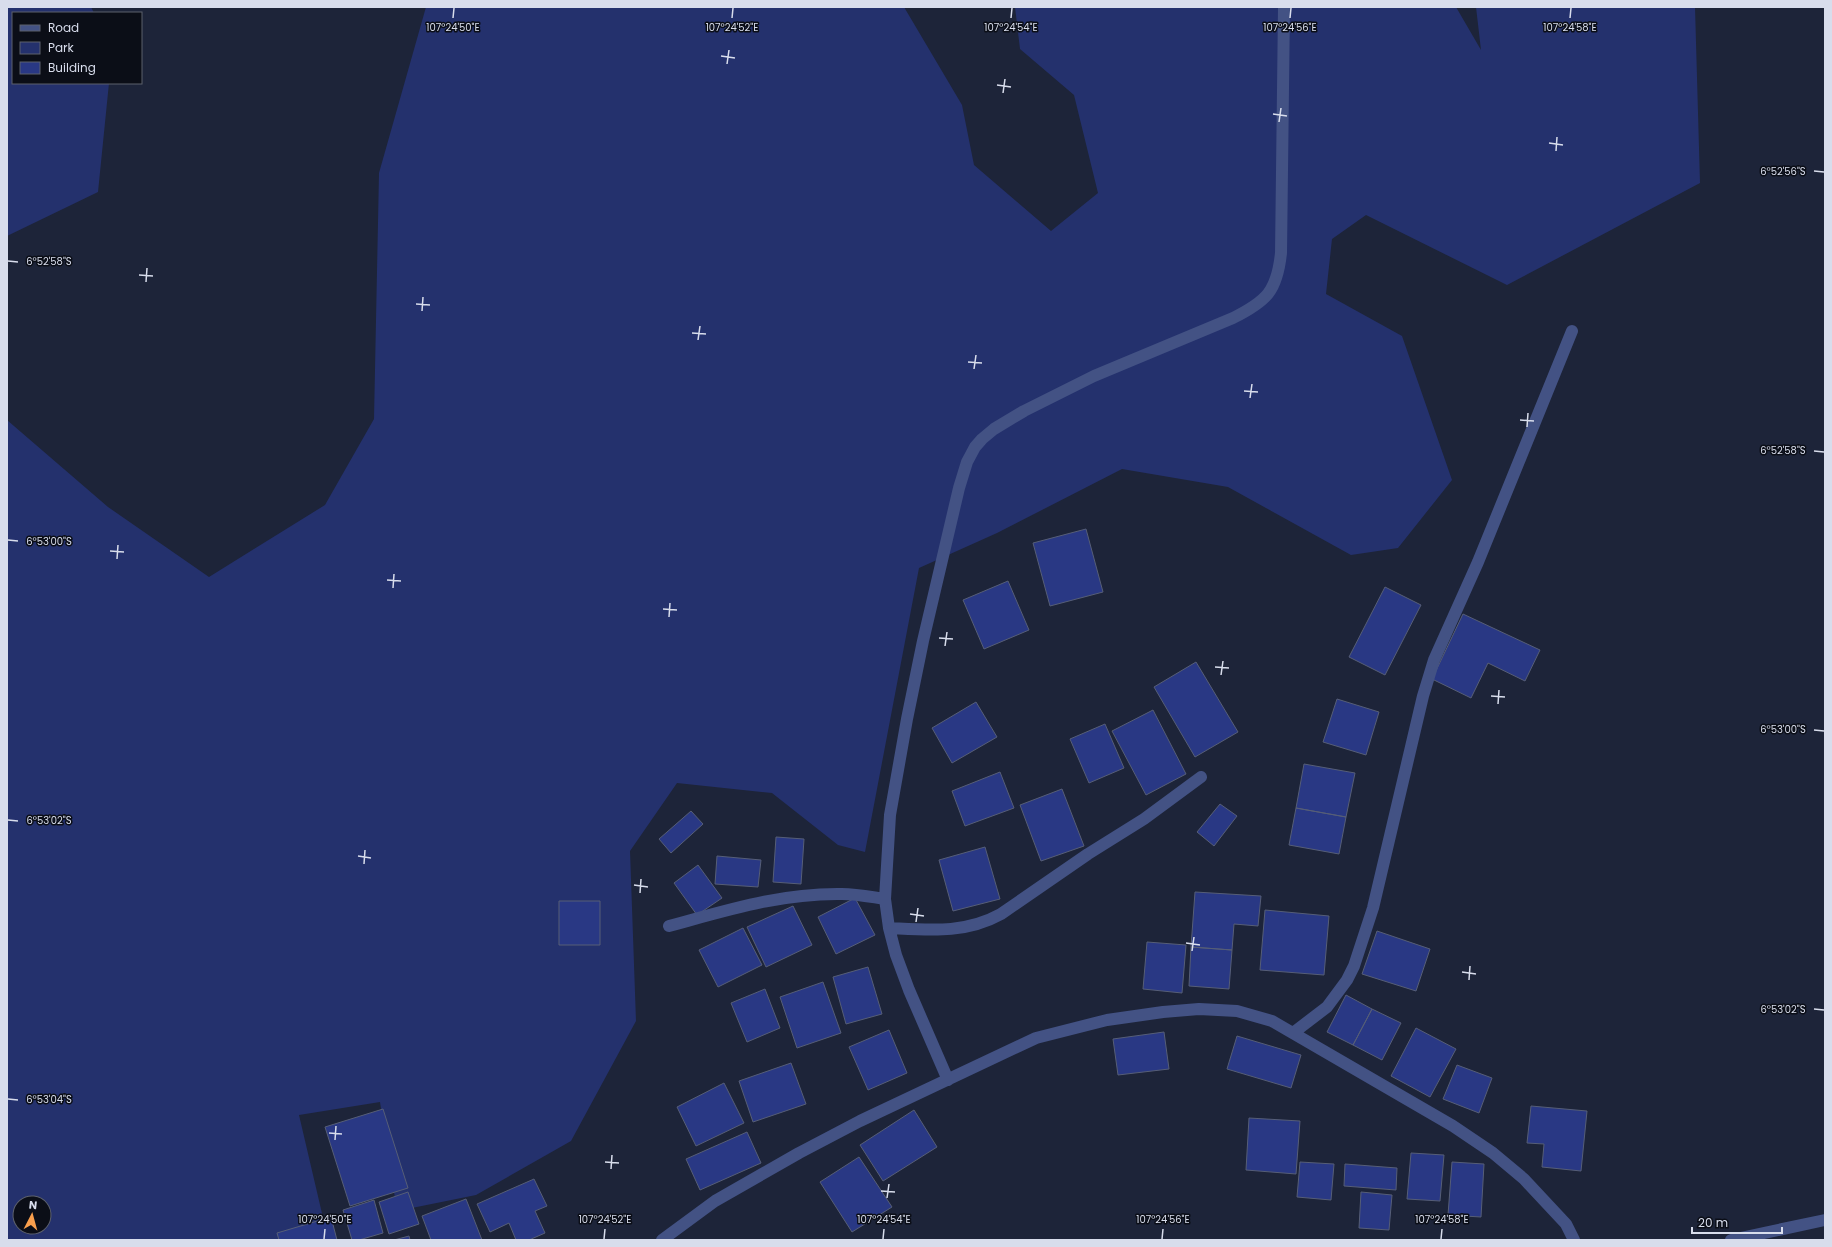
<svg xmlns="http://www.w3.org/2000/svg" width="1832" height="1247" font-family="Poppins,sans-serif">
	<rect width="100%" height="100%" fill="#1d2439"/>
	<path fill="#24316d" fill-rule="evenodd" d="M 7,7 L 91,7 L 94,13 L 13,13 L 13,83 L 109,83 L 98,192 L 7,236 Z
		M 426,7 L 904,7 L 962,105 L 974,165 L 1051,231 L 1098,193 L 1074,95 L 1020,49 L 1015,7 L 1456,7 L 1481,50 L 1476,7 L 1695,7 L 1700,183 L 1507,285 L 1366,215 L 1332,239 L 1326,294 L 1402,336 L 1452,480 L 1398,548 L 1351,555 L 1228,487 L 1122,469 L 997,533 L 919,568 L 865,852 L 838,845 L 772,793 L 677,783 L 630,851 L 636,1021 L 571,1141 L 476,1195 L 397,1211 L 380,1102 L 299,1115 L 324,1222 L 303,1240 L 7,1240 L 7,420 L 108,507 L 209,577 L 325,505 L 374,419 L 379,173 ZM 20,1203 L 44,1203 L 44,1227 L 20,1227 Z"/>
	<path fill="#293884" stroke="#565e77" d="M 1086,529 L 1103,592 L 1050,606 L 1033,543 Z
		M 1008,581 L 1029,630 L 984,649 L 963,600 Z
		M 1385,587 L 1421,605 L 1385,675 L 1349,657 Z
		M 1463,614 L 1540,650 L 1525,681 L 1488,663 L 1471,698 L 1432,679 Z
		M 1196,662 L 1238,732 L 1195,757 L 1154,687 Z
		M 1337,699 L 1379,712 L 1366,755 L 1323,742 Z
		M 976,702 L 997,737 L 952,763 L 932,728 Z
		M 1153,710 L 1186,774 L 1146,795 L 1112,731 Z
		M 1105,724 L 1124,768 L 1089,783 L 1070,739 Z
		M 1304,764 L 1355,773 L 1346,817 L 1296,808 Z
		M 1000,772 L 1014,808 L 965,826 L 952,791 Z
		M 1062,789 L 1084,846 L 1041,861 L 1020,805 Z
		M 1220,804 L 1237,816 L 1214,846 L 1197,832 Z
		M 1296,808 L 1346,817 L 1339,854 L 1289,845 Z
		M 691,811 L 703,824 L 671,853 L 659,839 Z
		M 776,837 L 804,839 L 801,884 L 773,882 Z
		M 985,847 L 1000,899 L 953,911 L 939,860 Z
		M 717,856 L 761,860 L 758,887 L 715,884 Z
		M 698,865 L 722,898 L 697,915 L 674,883 Z
		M 1195,892 L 1261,896 L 1258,926 L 1234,924 L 1232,950 L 1191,947 Z
		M 855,898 L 875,935 L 836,954 L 818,917 Z
		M 559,901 L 600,901 L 600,945 L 559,945 Z
		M 793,906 L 812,945 L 766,967 L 747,927 Z
		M 1265,910 L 1329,916 L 1324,975 L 1260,970 Z
		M 743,928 L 762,965 L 718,987 L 699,950 Z
		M 1377,931 L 1430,949 L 1416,991 L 1362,974 Z
		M 1147,942 L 1186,945 L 1182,993 L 1143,989 Z
		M 1191,947 L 1232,950 L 1229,989 L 1189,986 Z
		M 868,967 L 882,1014 L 846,1024 L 833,977 Z
		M 823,982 L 841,1033 L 797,1048 L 780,997 Z
		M 765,989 L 780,1028 L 747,1042 L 731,1003 Z
		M 1346,995 L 1372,1009 L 1353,1045 L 1327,1032 Z
		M 1372,1009 L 1401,1023 L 1382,1060 L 1353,1045 Z
		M 1416,1028 L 1456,1049 L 1430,1097 L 1391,1076 Z
		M 889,1030 L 907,1073 L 868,1090 L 849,1047 Z
		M 1164,1032 L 1169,1069 L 1118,1075 L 1113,1039 Z
		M 1237,1036 L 1301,1055 L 1291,1088 L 1227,1069 Z
		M 791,1063 L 806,1104 L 753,1122 L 739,1081 Z
		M 1457,1065 L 1492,1078 L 1479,1113 L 1443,1099 Z
		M 724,1083 L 744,1123 L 696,1146 L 677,1107 Z
		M 1531,1106 L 1587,1111 L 1581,1171 L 1542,1167 L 1544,1144 L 1527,1143 Z
		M 383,1109 L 408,1188 L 350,1206 L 325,1127 Z
		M 914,1110 L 937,1147 L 883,1181 L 860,1145 Z
		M 1249,1118 L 1300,1121 L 1296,1174 L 1246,1170 Z
		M 747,1132 L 761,1163 L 700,1190 L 686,1159 Z
		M 1411,1153 L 1444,1155 L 1440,1201 L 1407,1199 Z
		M 859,1157 L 892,1207 L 852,1232 L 820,1182 Z
		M 1300,1162 L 1334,1164 L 1331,1200 L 1297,1197 Z
		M 1452,1162 L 1484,1164 L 1481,1217 L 1448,1215 Z
		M 1345,1164 L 1397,1168 L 1396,1190 L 1344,1186 Z
		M 534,1179 L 547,1206 L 535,1211 L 545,1233 L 529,1240 L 516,1240 L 509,1223 L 490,1232 L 477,1204 Z
		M 408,1192 L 419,1224 L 389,1234 L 379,1202 Z
		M 1361,1192 L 1392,1195 L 1389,1230 L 1359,1228 Z
		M 466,1199 L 482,1240 L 431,1240 L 422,1216 Z
		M 374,1200 L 383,1233 L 359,1240 L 352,1240 L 343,1210 Z
		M 331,1217 L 337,1240 L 279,1240 L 277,1233 Z
		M 409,1236 L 410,1240 L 394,1240 Z"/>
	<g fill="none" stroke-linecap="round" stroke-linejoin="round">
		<path stroke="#435284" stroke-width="12" d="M 669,926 C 728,910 781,893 842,894 C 857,894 871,897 885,899
			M 889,928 C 929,930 965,934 1001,914 L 1088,854 L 1144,819 L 1201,777
			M 1293,1033 L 1327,1007 L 1347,980 L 1354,966 L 1373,908 L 1423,696 L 1434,660 L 1478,562 L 1572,331
			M 948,1080 L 909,990 L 896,955 L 889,928 L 885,899 L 890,815 L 907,719 L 923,641 L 959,488 L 967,462 L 975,447 L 982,439 L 994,429 L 1024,411 L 1094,376 L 1233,318 C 1267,301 1277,291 1281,253 L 1284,7
			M 662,1240 L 715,1201 L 799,1153 L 860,1121 L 1036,1038 L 1107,1020 L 1163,1012 L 1199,1009 L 1237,1011 L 1272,1021 L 1453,1126 L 1493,1153 L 1524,1179 L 1566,1224 L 1574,1240
			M 1731,1240 L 1825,1220"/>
	</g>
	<path fill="none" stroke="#d8ddec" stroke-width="1.5" d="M 453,18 L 454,8M 732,18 L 733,8M 1011,18 L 1012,8M 1290,18 L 1291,8M 1570,18 L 1571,8M 721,56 L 735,58M 727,64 L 729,50M 997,85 L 1011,87M 1003,93 L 1005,79M 1273,114 L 1287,116M 1279,122 L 1281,108M 1549,143 L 1563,145M 1556,151 L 1557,137M 1814,171 L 1824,172M 8,261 L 18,262M 139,275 L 153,276M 146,282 L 147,268M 416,304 L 430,305M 422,311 L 423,297M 692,333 L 706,334M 698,340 L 700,326M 968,362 L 982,363M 974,369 L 976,355M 1244,391 L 1258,392M 1250,398 L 1252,384M 1520,420 L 1534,421M 1527,427 L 1528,413M 1814,451 L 1824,452M 8,540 L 18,541M 110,551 L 124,552M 117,559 L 118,545M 387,580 L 401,581M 393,588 L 394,574M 663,609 L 677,610M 669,617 L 670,603M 939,638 L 953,639M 945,646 L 947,632M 1215,667 L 1229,668M 1221,675 L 1223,661M 1491,696 L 1505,697M 1498,704 L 1499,690M 1814,730 L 1824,731M 8,820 L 18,821M 358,856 L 371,858M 364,864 L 365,850M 634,885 L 648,887M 640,893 L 641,879M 910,914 L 924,916M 916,922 L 918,908M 1186,943 L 1200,945M 1192,951 L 1194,937M 1462,972 L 1476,974M 1469,980 L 1470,966M 1814,1009 L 1824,1010M 8,1099 L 18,1100M 329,1133 L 342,1134M 335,1140 L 336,1126M 605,1162 L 619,1163M 611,1169 L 612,1155M 881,1191 L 895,1192M 887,1198 L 889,1184M 324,1239 L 325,1229M 604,1239 L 605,1229M 883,1239 L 884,1229M 1162,1239 L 1163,1229M 1441,1239 L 1442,1229"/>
	<g font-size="10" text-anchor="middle" fill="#d8ddec" stroke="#0b0e17" stroke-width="3" stroke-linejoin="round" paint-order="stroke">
		<text x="453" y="31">107°24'50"E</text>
		<text x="732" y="31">107°24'52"E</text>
		<text x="1011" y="31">107°24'54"E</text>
		<text x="1290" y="31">107°24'56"E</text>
		<text x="1570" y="31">107°24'58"E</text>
		<text x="1783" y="175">6°52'56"S</text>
		<text x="49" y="265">6°52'58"S</text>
		<text x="1783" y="454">6°52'58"S</text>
		<text x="49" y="545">6°53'00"S</text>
		<text x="1783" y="733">6°53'00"S</text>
		<text x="49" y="824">6°53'02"S</text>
		<text x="1783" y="1013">6°53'02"S</text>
		<text x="49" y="1103">6°53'04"S</text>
		<text x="325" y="1223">107°24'50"E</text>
		<text x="605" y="1223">107°24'52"E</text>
		<text x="884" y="1223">107°24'54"E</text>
		<text x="1163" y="1223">107°24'56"E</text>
		<text x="1442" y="1223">107°24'58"E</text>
	</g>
	<rect width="1832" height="1247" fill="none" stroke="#d8ddec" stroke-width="16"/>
	<rect x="12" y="12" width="130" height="72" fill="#0b0e17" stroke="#5d616c"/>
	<rect x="20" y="25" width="20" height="6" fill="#435284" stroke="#5d616c"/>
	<text x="48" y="32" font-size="12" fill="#d8ddec">Road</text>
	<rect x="20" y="42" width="20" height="12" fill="#24316d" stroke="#5d616c"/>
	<text x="48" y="52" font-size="12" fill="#d8ddec">Park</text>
	<rect x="20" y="62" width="20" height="12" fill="#293884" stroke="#5d616c"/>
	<text x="48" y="72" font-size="12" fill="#d8ddec">Building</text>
	<g transform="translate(32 1215) rotate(6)"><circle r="19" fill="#0b0e17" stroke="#5d616c"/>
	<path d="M0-3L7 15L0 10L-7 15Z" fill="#f99f4d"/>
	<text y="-6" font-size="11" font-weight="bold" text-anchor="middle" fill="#d8ddec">N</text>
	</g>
	<path d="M1692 1227v6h90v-6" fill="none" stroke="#d8ddec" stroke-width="2"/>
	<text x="1698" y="1227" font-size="12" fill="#d8ddec" stroke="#0b0e17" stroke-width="3" paint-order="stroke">20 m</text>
</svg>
